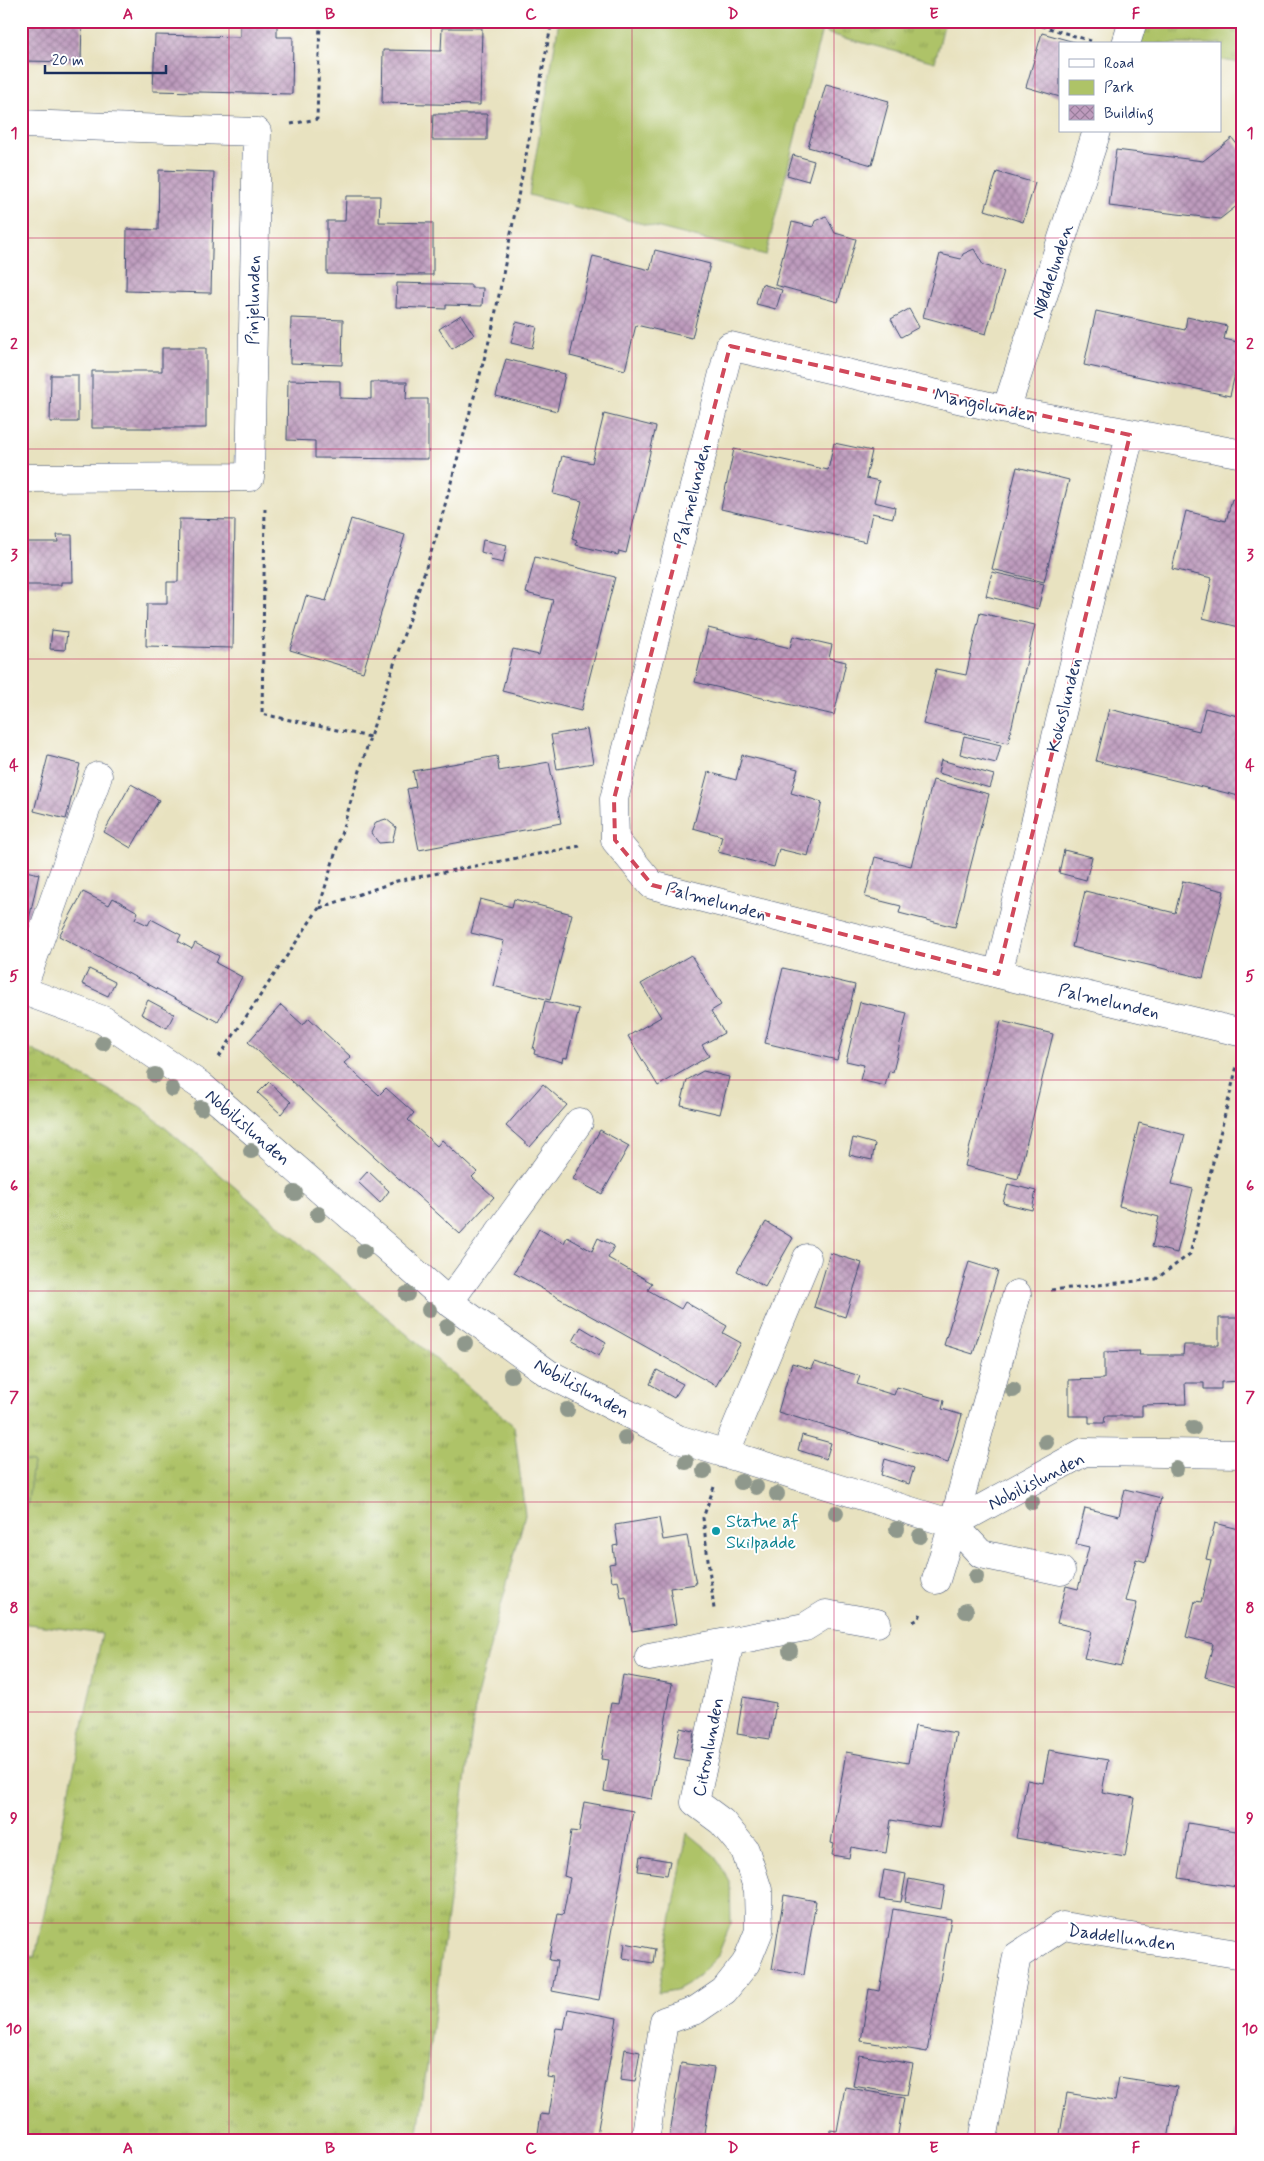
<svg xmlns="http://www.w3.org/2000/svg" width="1264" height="2161" font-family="Mynerve,sans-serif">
	<defs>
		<pattern id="grass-tufts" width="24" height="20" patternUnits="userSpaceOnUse" patternTransform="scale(1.25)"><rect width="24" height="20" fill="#aec367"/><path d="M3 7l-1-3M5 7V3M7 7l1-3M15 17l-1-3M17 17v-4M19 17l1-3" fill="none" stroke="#8d9f58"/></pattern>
		<pattern id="building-cross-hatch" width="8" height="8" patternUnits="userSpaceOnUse" patternTransform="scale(1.25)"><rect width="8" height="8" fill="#be9bbd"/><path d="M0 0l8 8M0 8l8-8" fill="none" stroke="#9a7f9d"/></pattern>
	</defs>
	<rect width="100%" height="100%" fill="#fff"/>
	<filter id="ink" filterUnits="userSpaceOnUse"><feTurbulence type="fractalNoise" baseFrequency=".02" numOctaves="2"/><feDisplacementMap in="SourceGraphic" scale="10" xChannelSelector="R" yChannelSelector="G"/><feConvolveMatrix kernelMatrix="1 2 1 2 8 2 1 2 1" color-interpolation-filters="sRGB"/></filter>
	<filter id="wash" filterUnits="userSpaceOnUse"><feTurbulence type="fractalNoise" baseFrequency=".0096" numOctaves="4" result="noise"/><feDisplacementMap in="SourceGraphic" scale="20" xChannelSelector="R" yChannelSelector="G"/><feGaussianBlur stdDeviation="1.12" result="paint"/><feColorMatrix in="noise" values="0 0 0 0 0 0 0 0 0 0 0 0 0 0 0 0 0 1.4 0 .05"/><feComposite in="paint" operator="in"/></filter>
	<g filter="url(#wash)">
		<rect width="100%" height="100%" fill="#e8e2c0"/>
		<path fill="url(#grass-tufts)" stroke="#647962" d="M 829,21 L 945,21 L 935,62 L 826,33 Z
			M 1144,21 L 1243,21 L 1243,63 L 1220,60 L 1220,44 L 1139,44 Z
			M 21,1044 L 141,1107 L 514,1426 L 525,1515 L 476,1700 L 417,2140 L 21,2140 L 21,1955 L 35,1957 L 102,1634 L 21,1623 L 21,1553 L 33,1462 L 21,1460 Z"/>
		<path fill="#aec367" stroke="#647962" d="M 559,21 L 824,21 L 766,255 L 529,195 Z
			M 21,1460 L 33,1462 L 21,1553 Z
			M 687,1833 L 715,1856 L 730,1882 L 731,1923 L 717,1957 L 695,1979 L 676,1990 L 658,1993 Z"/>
		<g id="blocks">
			<path fill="url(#building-cross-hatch)" d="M 21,21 L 82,21 L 81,62 L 21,61 Z
				M 240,21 L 277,21 L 277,37 L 293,37 L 292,94 L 153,91 L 155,35 L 240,37 Z
				M 442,28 L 482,28 L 480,105 L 382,103 L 383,50 L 441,51 Z
				M 1042,33 L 1078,43 L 1060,44 L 1060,97 L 1026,87 Z
				M 826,84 L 889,101 L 872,165 L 808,147 Z
				M 433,114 L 487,114 L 487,140 L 432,140 Z
				M 1232,138 L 1243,152 L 1243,201 L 1220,219 L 1109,206 L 1116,150 L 1203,161 Z
				M 793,155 L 814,161 L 808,181 L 787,175 Z
				M 159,170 L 214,172 L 211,293 L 126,291 L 127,229 L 158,230 Z
				M 997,172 L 1035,183 L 1023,222 L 985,210 Z
				M 346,196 L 380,196 L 379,222 L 433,223 L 433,275 L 327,274 L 327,221 L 345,221 Z
				M 826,216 L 835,233 L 856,239 L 838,302 L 775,285 L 792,222 L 813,227 L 815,221 Z
				M 21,242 L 24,242 L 23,280 L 21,280 Z
				M 974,249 L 983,265 L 1004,271 L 986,334 L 923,317 L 940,254 L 961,259 L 963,254 Z
				M 655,250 L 710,264 L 692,338 L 636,325 L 625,370 L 570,356 L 593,256 L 650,270 Z
				M 397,283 L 471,285 L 471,288 L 483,288 L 482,306 L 446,305 L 446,309 L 396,307 Z
				M 762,284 L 782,290 L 776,309 L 756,304 Z
				M 909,309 L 919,327 L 901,337 L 891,319 Z
				M 1096,311 L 1185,330 L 1187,317 L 1227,326 L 1224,339 L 1242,343 L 1230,396 L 1084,365 Z
				M 461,315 L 474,335 L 452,349 L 439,329 Z
				M 291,318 L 343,320 L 342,365 L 290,363 Z
				M 516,322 L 537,327 L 532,348 L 511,343 Z
				M 162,348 L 206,348 L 206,428 L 92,428 L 92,371 L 162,371 Z
				M 506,359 L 565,374 L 557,411 L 496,396 Z
				M 51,375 L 78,375 L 78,422 L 50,422 Z
				M 288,380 L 340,381 L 340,398 L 371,399 L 371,382 L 407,382 L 406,399 L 428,399 L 428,459 L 315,458 L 315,441 L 287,440 Z
				M 604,414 L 656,427 L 626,553 L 619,551 L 618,555 L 576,545 L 577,541 L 572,539 L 582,501 L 553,494 L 562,456 L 592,463 Z
				M 834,443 L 872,451 L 866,478 L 879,481 L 874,502 L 895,507 L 893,518 L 872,513 L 866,542 L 721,509 L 734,449 L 828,470 Z
				M 1017,467 L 1069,480 L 1044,582 L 992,569 Z
				M 1232,499 L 1243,502 L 1243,628 L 1203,618 L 1212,578 L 1172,569 L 1186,511 L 1226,521 Z
				M 179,519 L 235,520 L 233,648 L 146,646 L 147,604 L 167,604 L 167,582 L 178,582 Z
				M 351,519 L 405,535 L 363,672 L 290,650 L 306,596 L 326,601 Z
				M 57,535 L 72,535 L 73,582 L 61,582 L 61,585 L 21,585 L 21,542 L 58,542 Z
				M 483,540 L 507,545 L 503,563 L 490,560 L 491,555 L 481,552 Z
				M 535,557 L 615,577 L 581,711 L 502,691 L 513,649 L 539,655 L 553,600 L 526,593 Z
				M 992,572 L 1044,584 L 1038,609 L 986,596 Z
				M 980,613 L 1035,625 L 1008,743 L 923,724 L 936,669 L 966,675 Z
				M 708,628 L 790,648 L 793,636 L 832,645 L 829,658 L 846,662 L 834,715 L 695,682 Z
				M 52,630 L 67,632 L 65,650 L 50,649 Z
				M 1205,708 L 1242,717 L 1236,740 L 1243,741 L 1243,797 L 1096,761 L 1109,709 L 1199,731 Z
				M 587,729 L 593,763 L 557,769 L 551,735 Z
				M 964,736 L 1001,745 L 996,763 L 960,754 Z
				M 742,755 L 798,769 L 791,793 L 822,802 L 808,856 L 779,849 L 774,867 L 718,852 L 722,836 L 693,828 L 708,772 L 736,780 Z
				M 48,756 L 80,764 L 66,819 L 34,811 Z
				M 497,756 L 499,771 L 549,762 L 561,823 L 419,850 L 407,789 L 416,787 L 413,771 Z
				M 941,760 L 994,775 L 990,788 L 938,773 Z
				M 933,780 L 989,794 L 955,927 L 899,913 L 901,906 L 865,897 L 875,857 L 911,866 Z
				M 131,784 L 159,800 L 131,848 L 104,832 Z
				M 386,819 L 396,827 L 392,842 L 379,843 L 371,833 L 376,822 Z
				M 1064,850 L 1092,857 L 1086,880 L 1059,873 Z
				M 21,870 L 39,874 L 28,924 L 21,922 Z
				M 1183,881 L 1224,891 L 1203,978 L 1072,947 L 1085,891 L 1175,913 Z
				M 83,892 L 109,905 L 113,898 L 138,912 L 135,919 L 148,925 L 151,919 L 181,935 L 178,941 L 192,949 L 195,943 L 219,956 L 216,963 L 242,977 L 218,1022 L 59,936 Z
				M 480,899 L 512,907 L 514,899 L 572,914 L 550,1000 L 493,986 L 504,941 L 471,933 Z
				M 691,955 L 721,1005 L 711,1011 L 724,1033 L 702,1045 L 709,1056 L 658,1086 L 628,1036 L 661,1017 L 641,984 Z
				M 783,968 L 855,985 L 837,1060 L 765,1043 Z
				M 89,969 L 115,982 L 108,996 L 82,984 Z
				M 148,1000 L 174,1014 L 167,1028 L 141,1014 Z
				M 545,1001 L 579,1009 L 567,1058 L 563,1057 L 562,1062 L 534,1054 L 535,1050 L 533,1049 Z
				M 860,1002 L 907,1013 L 893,1072 L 889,1071 L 885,1086 L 860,1080 L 864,1065 L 846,1061 Z
				M 281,1005 L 303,1025 L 309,1018 L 351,1057 L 344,1063 L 379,1095 L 386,1088 L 414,1113 L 408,1120 L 437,1146 L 442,1140 L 477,1172 L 472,1177 L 494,1197 L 460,1234 L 248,1042 Z
				M 1001,1021 L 1053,1034 L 1018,1179 L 965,1166 Z
				M 703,1071 L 729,1077 L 720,1114 L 681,1105 L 687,1080 Z
				M 269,1082 L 291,1102 L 281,1114 L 258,1093 Z
				M 543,1084 L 567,1105 L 530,1147 L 506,1126 Z
				M 1139,1123 L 1185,1135 L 1172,1184 L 1193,1189 L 1177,1253 L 1152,1247 L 1159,1217 L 1119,1206 Z
				M 600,1130 L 629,1146 L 602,1194 L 573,1179 Z
				M 853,1138 L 875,1144 L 872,1160 L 849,1155 Z
				M 368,1171 L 389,1191 L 380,1203 L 358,1182 Z
				M 1008,1184 L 1036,1191 L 1032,1210 L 1003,1203 Z
				M 766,1222 L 793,1238 L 765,1287 L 737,1271 Z
				M 539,1229 L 564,1243 L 567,1237 L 592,1251 L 598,1238 L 614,1246 L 608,1258 L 652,1283 L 648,1290 L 681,1309 L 685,1302 L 727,1326 L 723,1333 L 741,1343 L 716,1386 L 514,1273 Z
				M 830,1253 L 862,1263 L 845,1317 L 814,1307 Z
				M 969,1262 L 998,1271 L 973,1354 L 944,1345 Z
				M 1219,1318 L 1243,1318 L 1243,1381 L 1221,1382 L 1221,1389 L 1204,1389 L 1204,1383 L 1185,1383 L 1186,1404 L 1142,1405 L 1142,1416 L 1105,1416 L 1104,1423 L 1089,1423 L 1089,1416 L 1069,1416 L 1069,1380 L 1104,1379 L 1104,1352 L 1140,1351 L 1139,1355 L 1183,1355 L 1184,1345 L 1219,1345 Z
				M 581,1327 L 606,1342 L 599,1356 L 573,1341 Z
				M 814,1362 L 860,1376 L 857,1384 L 894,1395 L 897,1387 L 944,1401 L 942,1409 L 962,1415 L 948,1463 L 778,1412 L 792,1363 L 811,1369 Z
				M 657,1370 L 683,1384 L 674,1398 L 650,1384 Z
				M 802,1435 L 831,1443 L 826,1459 L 798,1450 Z
				M 885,1459 L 914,1468 L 909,1484 L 881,1475 Z
				M 1125,1489 L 1161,1498 L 1146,1562 L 1136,1559 L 1125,1601 L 1137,1603 L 1121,1666 L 1084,1658 L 1091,1631 L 1057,1623 L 1066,1586 L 1078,1589 L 1089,1547 L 1076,1544 L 1085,1508 L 1119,1516 Z
				M 659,1518 L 663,1540 L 687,1536 L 696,1584 L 670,1588 L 676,1624 L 632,1631 L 626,1597 L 621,1598 L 618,1580 L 612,1581 L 609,1564 L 615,1563 L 613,1546 L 618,1545 L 615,1525 Z
				M 1215,1523 L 1243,1530 L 1243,1680 L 1241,1687 L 1205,1677 L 1213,1644 L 1186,1637 L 1195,1601 L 1201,1602 L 1211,1560 L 1206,1559 Z
				M 623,1675 L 672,1684 L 652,1799 L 604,1791 L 609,1760 L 601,1759 L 611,1703 L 618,1704 Z
				M 743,1697 L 776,1703 L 770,1739 L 737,1734 Z
				M 915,1726 L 956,1733 L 939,1828 L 891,1820 L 886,1853 L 851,1847 L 849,1858 L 832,1855 L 834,1844 L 831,1843 L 846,1752 L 908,1763 Z
				M 680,1728 L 694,1731 L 690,1761 L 674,1758 Z
				M 1049,1750 L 1108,1760 L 1102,1792 L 1135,1798 L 1125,1857 L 1016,1838 L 1027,1780 L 1043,1783 Z
				M 584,1802 L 633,1811 L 599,2000 L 552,1991 L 557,1961 L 549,1960 L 558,1914 L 563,1915 L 570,1878 L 564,1876 L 571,1831 L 579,1832 Z
				M 1240,1804 L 1243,1805 L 1243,1888 L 1179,1878 L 1188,1823 L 1236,1831 Z
				M 640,1856 L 670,1861 L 667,1875 L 638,1871 Z
				M 884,1870 L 906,1874 L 901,1902 L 879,1899 Z
				M 909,1879 L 945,1886 L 941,1909 L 905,1902 Z
				M 784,1895 L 816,1901 L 804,1975 L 772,1969 Z
				M 893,1909 L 951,1919 L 927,2052 L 861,2041 L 869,1989 L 879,1991 Z
				M 625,1943 L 655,1949 L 653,1963 L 623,1958 Z
				M 568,2009 L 617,2018 L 596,2140 L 537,2140 L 541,2114 L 549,2115 L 555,2078 L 547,2077 L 556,2028 L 564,2029 Z
				M 625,2049 L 640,2052 L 635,2082 L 620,2080 Z
				M 859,2055 L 913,2064 L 907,2095 L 853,2086 Z
				M 681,2063 L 714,2068 L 703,2140 L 669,2140 Z
				M 1119,2078 L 1177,2087 L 1168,2140 L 1059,2140 L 1067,2093 L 1115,2101 Z
				M 845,2087 L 904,2098 L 897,2140 L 830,2140 L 831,2130 L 837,2131 Z
				M 1236,2128 L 1243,2129 L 1243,2140 L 1234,2140 Z
				M 611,2136 L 626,2138 L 625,2140 L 610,2140 Z"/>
		</g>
	</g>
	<g filter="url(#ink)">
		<use href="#blocks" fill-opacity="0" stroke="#3a4a6d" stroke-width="1"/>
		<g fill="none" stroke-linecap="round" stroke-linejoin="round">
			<g stroke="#3a4a6d" stroke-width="29">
				<path id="minor" d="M 1126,44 L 1133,21
					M 21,124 L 257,132 L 250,477 L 21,478
					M 1006,410 L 1097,131
					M 1243,454 L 1006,410 L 730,346 L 614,799 L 615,840 L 652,885 L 998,974 L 1243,1033
					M 998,974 L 1130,435
					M 21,990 L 103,1020 L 200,1085 L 449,1302 L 549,1374 L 678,1439 L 953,1524 L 1084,1452 L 1243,1454
					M 22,990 L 98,776
					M 449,1302 L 579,1122
					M 725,1454 L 807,1258
					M 953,1524 L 981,1554 L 1061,1571
					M 936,1580 L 953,1524 L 1017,1294
					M 649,1657 L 805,1627 L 826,1614 L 877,1623
					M 645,2140 L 664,2021 L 696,2010 L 724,1991 L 746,1963 L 759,1931 L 758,1890 L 745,1850 L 722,1822 L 695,1802 L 730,1642
					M 983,2140 L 1017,1956 L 1063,1926 L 1243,1955"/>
			</g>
			<path stroke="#3a4a6d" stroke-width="3" stroke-dasharray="4 4" stroke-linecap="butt" d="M 1026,21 L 1091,41
				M 291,124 L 317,119 L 320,21
				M 265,508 L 262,714 L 370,737
				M 320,908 L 397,881 L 580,846
				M 219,1057 L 319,908 L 370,737 L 438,531 L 493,326 L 552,21
				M 1051,1290 L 1156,1279 L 1190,1254 L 1237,1066
				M 714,1487 L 703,1518 L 714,1609
				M 913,1622 L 919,1619 L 921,1612"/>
			<use href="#minor" stroke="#fff" stroke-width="28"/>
		</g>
		<g fill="#8f988c">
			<circle cx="103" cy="1043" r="8"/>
			<circle cx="155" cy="1075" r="8"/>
			<circle cx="172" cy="1089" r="8"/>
			<circle cx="201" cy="1108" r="8"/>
			<circle cx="251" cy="1151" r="8"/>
			<circle cx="295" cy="1193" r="8"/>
			<circle cx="318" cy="1214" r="8"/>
			<circle cx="364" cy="1251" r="8"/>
			<circle cx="407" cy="1294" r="8"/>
			<circle cx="429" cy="1310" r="8"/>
			<circle cx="447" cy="1327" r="8"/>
			<circle cx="465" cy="1343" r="8"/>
			<circle cx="511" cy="1375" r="8"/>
			<circle cx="1013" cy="1390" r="8"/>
			<circle cx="567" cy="1410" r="8"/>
			<circle cx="1193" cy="1428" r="8"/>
			<circle cx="625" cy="1438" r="8"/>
			<circle cx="1046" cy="1442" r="8"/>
			<circle cx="686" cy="1462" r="8"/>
			<circle cx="1176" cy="1469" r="8"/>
			<circle cx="704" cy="1471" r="8"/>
			<circle cx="741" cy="1482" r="8"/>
			<circle cx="756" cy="1487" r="8"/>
			<circle cx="777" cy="1494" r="8"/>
			<circle cx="1032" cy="1502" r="8"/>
			<circle cx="836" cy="1513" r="8"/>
			<circle cx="897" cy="1529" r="8"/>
			<circle cx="920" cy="1536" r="8"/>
			<circle cx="976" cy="1577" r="8"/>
			<circle cx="966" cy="1611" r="8"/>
			<circle cx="790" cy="1651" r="8"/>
		</g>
	</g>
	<path fill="none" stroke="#d1495b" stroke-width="4" stroke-dasharray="10 6" stroke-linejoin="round" d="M 730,346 L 1130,435 L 998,974 L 652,885 L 615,840 L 614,799 Z"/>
	<path fill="none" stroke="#c2185b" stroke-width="1" stroke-opacity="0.55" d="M 229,21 L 229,2140M 431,21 L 431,2140M 632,21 L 632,2140M 834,21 L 834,2140M 1035,21 L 1035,2140M 21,238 L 1243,238M 21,449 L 1243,449M 21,659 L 1243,659M 21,870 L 1243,870M 21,1080 L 1243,1080M 21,1291 L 1243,1291M 21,1502 L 1243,1502M 21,1712 L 1243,1712M 21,1923 L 1243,1923"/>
	<circle fill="#0f9aa8" stroke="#fff" stroke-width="2" cx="716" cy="1531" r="5"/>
	<g text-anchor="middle" stroke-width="4" stroke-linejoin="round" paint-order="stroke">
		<g font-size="18" fill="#1b2f5e" stroke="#fff">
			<text transform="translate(1052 271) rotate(-72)" y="6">Nøddelunden</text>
			<text transform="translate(253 300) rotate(-89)" y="6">Pinjelunden</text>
			<text transform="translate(985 405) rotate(12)" y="6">Mangolunden</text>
			<text transform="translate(692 494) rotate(-76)" y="6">Palmelunden</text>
			<text transform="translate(1064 705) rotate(-76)" y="6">Kokoslunden</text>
			<text transform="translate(716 901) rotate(15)" y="6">Palmelunden</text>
			<text transform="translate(1109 1001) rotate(13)" y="6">Palmelunden</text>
			<text transform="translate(248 1127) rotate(41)" y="6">Nobilislunden</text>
			<text transform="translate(582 1388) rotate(29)" y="6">Nobilislunden</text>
			<text transform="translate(1036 1481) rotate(-27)" y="6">Nobilislunden</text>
			<text transform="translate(708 1747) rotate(-79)" y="6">Citronlunden</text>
			<text transform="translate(1122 1937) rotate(8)" y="6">Daddellunden</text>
		</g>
		<g font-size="18" fill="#0d838f" stroke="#fff" text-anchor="start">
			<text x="726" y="1527">Statue af<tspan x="726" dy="21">Skilpadde</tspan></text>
		</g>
	</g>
	<rect width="1264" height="2161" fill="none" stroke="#fff" stroke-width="55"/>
	<rect x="1059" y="42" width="162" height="90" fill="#ffffff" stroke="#a4acbf"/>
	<rect x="1069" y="59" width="25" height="8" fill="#ffffff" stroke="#a4acbf"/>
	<text x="1104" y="68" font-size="15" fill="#1b2f5e">Road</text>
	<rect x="1069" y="80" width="25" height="15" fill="#aec367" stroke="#a4acbf"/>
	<text x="1104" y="92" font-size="15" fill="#1b2f5e">Park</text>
	<rect x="1069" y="105" width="25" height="15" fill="url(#building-cross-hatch)" stroke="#a4acbf"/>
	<text x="1104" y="118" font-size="15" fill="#1b2f5e">Building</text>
	<path d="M45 65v8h121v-8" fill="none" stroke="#1b2f5e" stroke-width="2.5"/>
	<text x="52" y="65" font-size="15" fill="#1b2f5e" stroke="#ffffff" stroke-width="4" paint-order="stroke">20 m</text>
	<rect x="28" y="28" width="1208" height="2106" fill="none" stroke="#c2185b" stroke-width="2"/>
	<g font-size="16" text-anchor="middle" font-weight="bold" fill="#c2185b">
		<text x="128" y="19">A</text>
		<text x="330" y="19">B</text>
		<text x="531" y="19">C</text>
		<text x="733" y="19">D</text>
		<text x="934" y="19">E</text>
		<text x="1136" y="19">F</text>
		<text x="14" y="138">1</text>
		<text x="1250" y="138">1</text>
		<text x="14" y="349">2</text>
		<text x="1250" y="349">2</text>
		<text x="14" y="560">3</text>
		<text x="1250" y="560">3</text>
		<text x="14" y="770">4</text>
		<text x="1250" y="770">4</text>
		<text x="14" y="981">5</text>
		<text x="1250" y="981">5</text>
		<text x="14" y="1191">6</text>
		<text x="1250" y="1191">6</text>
		<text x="14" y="1402">7</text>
		<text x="1250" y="1402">7</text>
		<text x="14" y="1613">8</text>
		<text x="1250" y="1613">8</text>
		<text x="14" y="1823">9</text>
		<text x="1250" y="1823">9</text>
		<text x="14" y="2034">10</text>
		<text x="1250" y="2034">10</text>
		<text x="128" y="2153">A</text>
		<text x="330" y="2153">B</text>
		<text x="531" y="2153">C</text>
		<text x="733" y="2153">D</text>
		<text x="934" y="2153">E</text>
		<text x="1136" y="2153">F</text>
	</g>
</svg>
